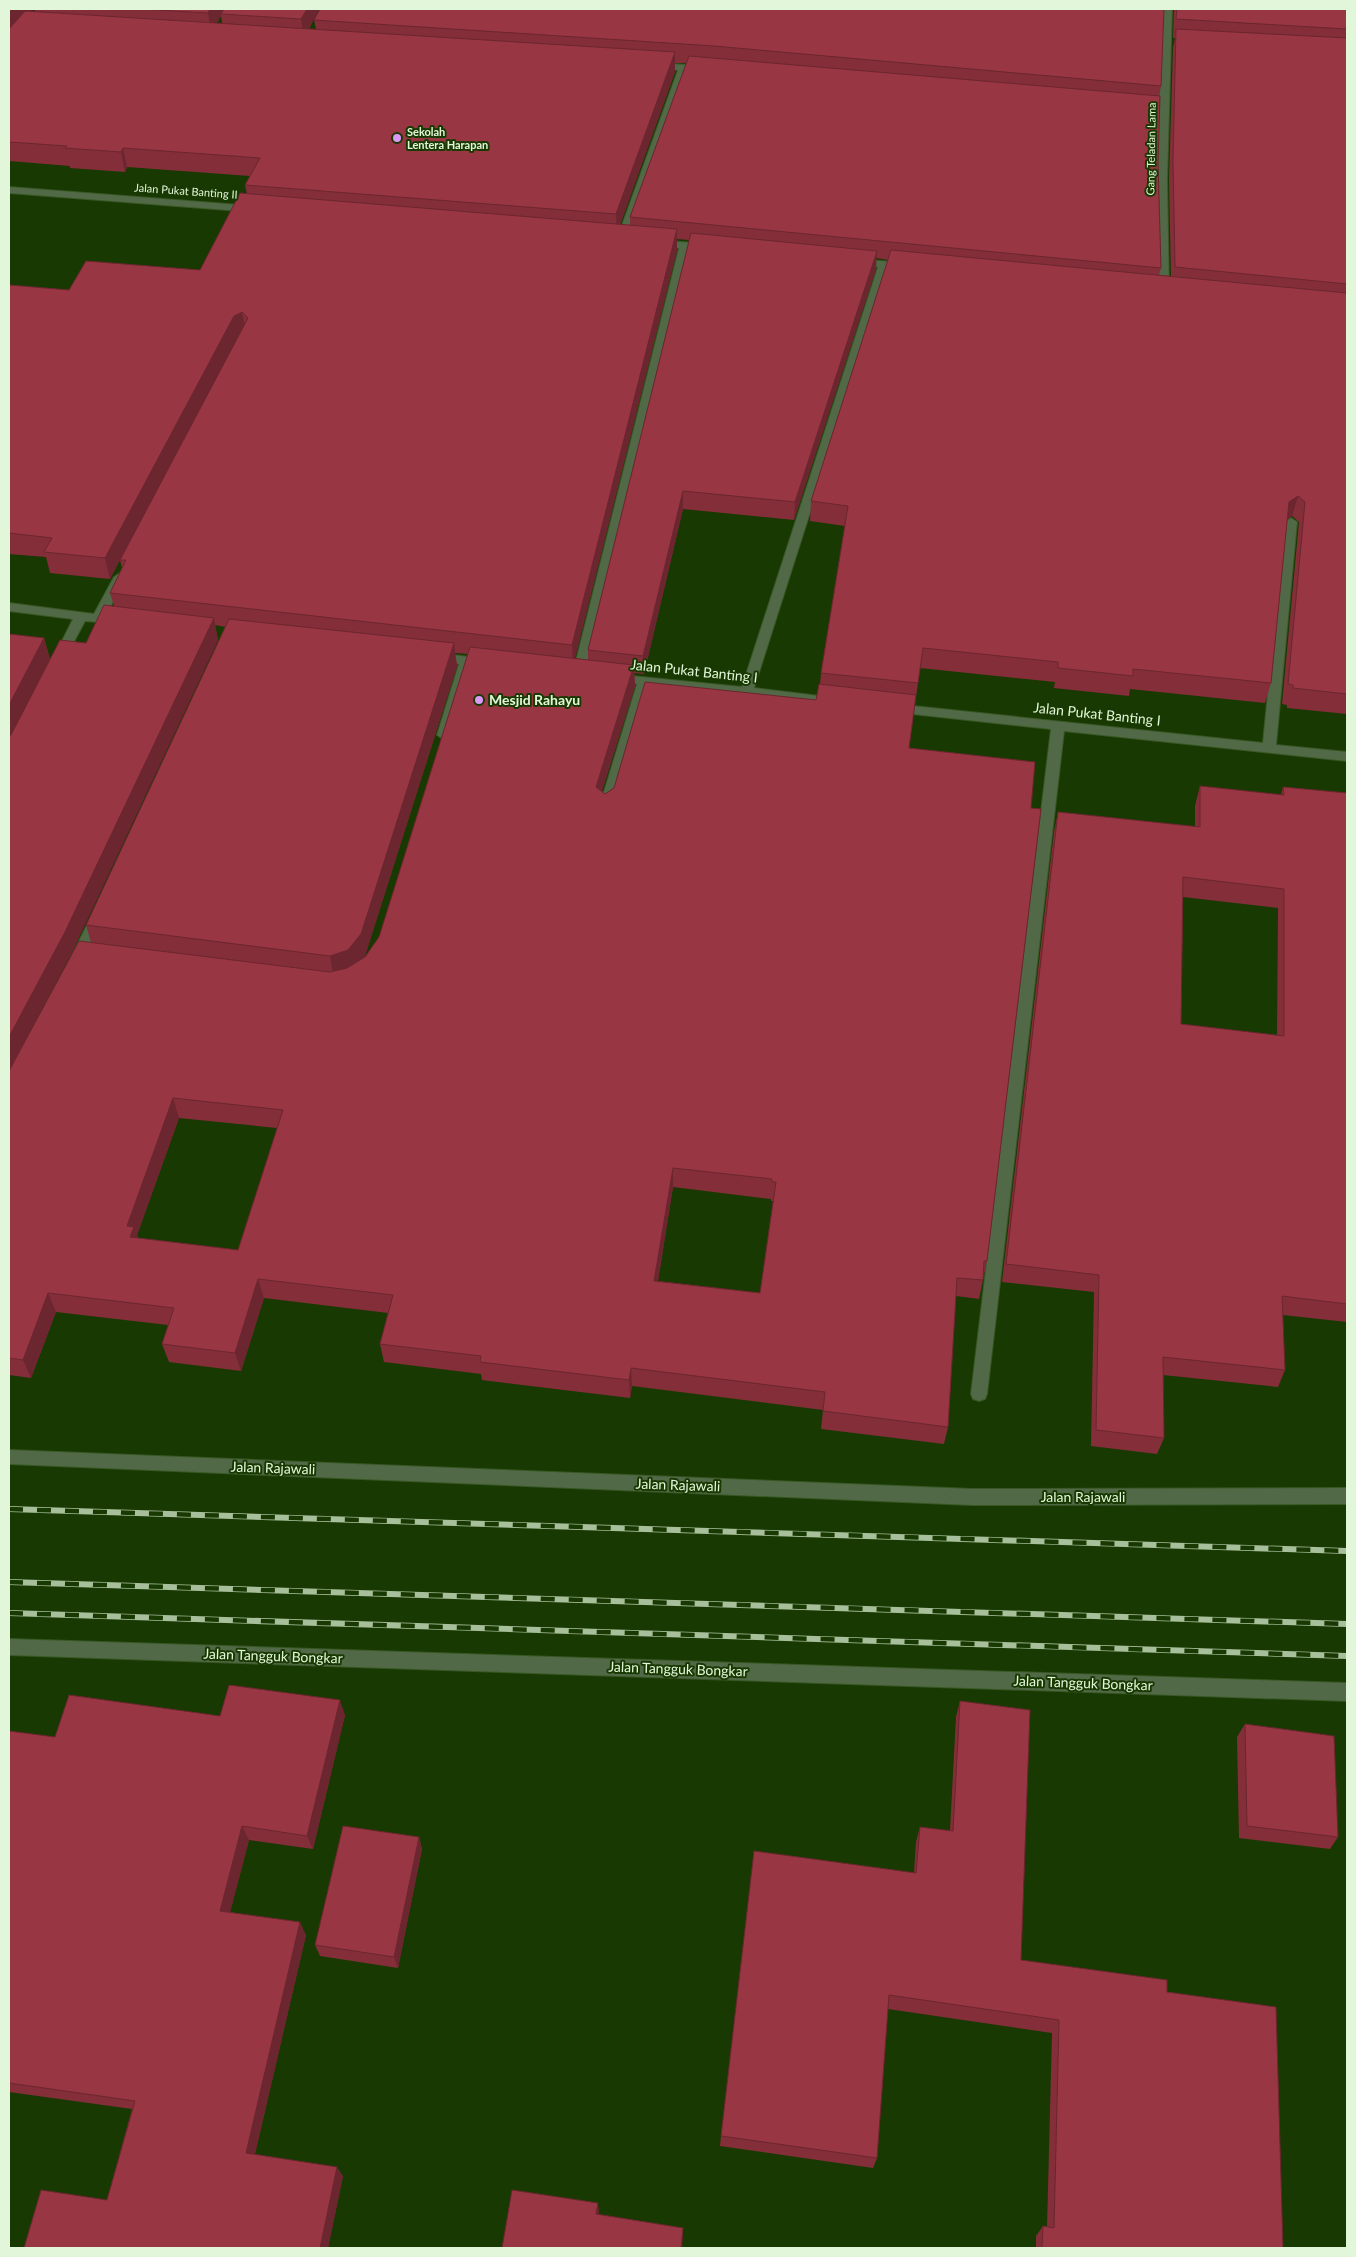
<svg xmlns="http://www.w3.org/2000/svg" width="1356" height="2257" font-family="Lato,sans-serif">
	<rect width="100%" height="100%" fill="#183902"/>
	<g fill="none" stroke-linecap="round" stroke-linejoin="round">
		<g stroke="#385724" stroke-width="2">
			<path id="street" d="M 1162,9 L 1172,9 L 1167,180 L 1169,290 L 1164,293 L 1159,290 L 1157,180 Z
				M 655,63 L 704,66 L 709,69 L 704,72 L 688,71 L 627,239 L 622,242 L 617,239 L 678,70 L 652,68 L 650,66 Z
				M 9,187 L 253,206 L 258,209 L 253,212 L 9,193 Z
				M 657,240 L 706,244 L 711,247 L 706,250 L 689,249 L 585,673 L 579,677 L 573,673 L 679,248 L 653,245 L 653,241 Z
				M 856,259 L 905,263 L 910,266 L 905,269 L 888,268 L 754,688 L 836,698 L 842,702 L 836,706 L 649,685 L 613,808 L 606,813 L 601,811 L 599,808 L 637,684 L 612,680 L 610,677 L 612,674 L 742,687 L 878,267 L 852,264 L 852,260 Z
				M 1291,518 L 1297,522 L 1276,745 L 1347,752 L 1347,761 L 1064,731 L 987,1394 L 985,1399 L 979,1401 L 973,1399 L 971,1394 L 1051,729 L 894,712 L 888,708 L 894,704 L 1263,743 L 1285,522 Z
				M 120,573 L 126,577 L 106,615 L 122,618 L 124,621 L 122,624 L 85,621 L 63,662 L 59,663 L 53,659 L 73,619 L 9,611 L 9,603 L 94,614 L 114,577 Z
				M 437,653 L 486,659 L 492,663 L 486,667 L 471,665 L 449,735 L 443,739 L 437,735 L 459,664 L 433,660 L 431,657 Z
				M 98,912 L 105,917 L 82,963 L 72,963 L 70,959 L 93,913 Z
				M 9,1450 L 972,1489 L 1347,1488 L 1347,1504 L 972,1505 L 9,1464 Z
				M 9,1639 L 1347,1683 L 1347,1701 L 9,1655 Z"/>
		</g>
		<use href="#street" fill="#516947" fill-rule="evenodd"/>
		<g stroke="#a7bf9a" stroke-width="6">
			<path id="rail" d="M 9,1509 L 1347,1551
				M 9,1582 L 1347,1624
				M 9,1613 L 1347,1656"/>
		</g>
		<use href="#rail" stroke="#183902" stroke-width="4.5" stroke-dasharray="14" stroke-linecap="butt"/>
	</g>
	<path fill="#842e3a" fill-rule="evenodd" d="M 9,9 L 34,9 L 32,11 L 35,11 L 34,9 L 319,9 L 309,29 L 316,29 L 314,20 L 320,9 L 1161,86 L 1159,96 L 1158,162 L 1161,268 L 1159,275 L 1171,276 L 1169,180 L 1173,48 L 1175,38 L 1173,38 L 1174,9 L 1172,9 L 1347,9 L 1347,714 L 1287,708 L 1287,705 L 1282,704 L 1299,522 L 1292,516 L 1287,520 L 1271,683 L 1265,703 L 1130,689 L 1129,696 L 1054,688 L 1055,682 L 920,668 L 909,748 L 987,1261 L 979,1299 L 956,1296 L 948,1427 L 944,1444 L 821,1429 L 823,1410 L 632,1386 L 630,1398 L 482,1380 L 481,1374 L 384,1362 L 380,1344 L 388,1313 L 264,1298 L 241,1371 L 169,1362 L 162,1344 L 168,1325 L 56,1312 L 31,1378 L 9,1375 L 9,1376 L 9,634 L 44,638 L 50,659 L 86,643 L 114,606 L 110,593 L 122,568 L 120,560 L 110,579 L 50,573 L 46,557 L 9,554 L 9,285 L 69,290 L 200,270 L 247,194 L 245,185 L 250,176 L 127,167 L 125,172 L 70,168 L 70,166 L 9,161 ZM 221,16 L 222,23 L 217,23 ZM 675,63 L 686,63 L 630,217 L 630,225 L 620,224 L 675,72 ZM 677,239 L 689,240 L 588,650 L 588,660 L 575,658 L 677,250 ZM 876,258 L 888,260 L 811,501 L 810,521 L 845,526 L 821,673 L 820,684 L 816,700 L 614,788 L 605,794 L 602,791 L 635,686 L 634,673 L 644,674 L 683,509 L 794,520 L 876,269 ZM 215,625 L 226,627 L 86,925 L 91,942 L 24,1043 L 72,952 L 218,640 ZM 455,653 L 468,654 L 379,937 L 365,957 L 364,958 L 365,956 L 457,666 ZM 179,1118 L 277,1128 L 238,1250 L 138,1238 L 137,1235 ZM 673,1187 L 771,1199 L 771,1201 L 773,1201 L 760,1293 L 658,1281 Z
		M 1200,786 L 1281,795 L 1283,787 L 1347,793 L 1347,1322 L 1283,1315 L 1285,1370 L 1278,1387 L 1163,1375 L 1164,1438 L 1157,1454 L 1091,1446 L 1094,1292 L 1002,1282 L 1054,832 L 1058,812 L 1195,827 L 1195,806 ZM 1183,897 L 1278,908 L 1277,1036 L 1181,1024 Z
		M 960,1701 L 1021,1960 L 1167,1992 L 1283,2248 L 1036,2248 L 1036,2236 L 1043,2226 L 1047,2227 L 1052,2033 L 888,2009 L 877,2158 L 873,2168 L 720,2146 L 721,2136 L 914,1873 L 916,1842 L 920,1827 L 950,1831 L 956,1717 Z
		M 345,1715 L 313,1849 L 249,1840 L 230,1912 L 306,1935 L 255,2154 L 343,2176 L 328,2248 L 24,2248 L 107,2200 L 132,2109 L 9,2092 L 9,1731 L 55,1737 L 220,1716 Z
		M 1245,1724 L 1338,1837 L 1330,1849 L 1239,1838 L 1237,1737 Z
		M 419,1837 L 422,1849 L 398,1968 L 320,1956 L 315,1945 Z"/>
	<path fill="#6b262f" d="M 12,9 L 34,9 L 9,37 L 9,13 Z
		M 210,9 L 226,9 L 221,14 L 221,16 L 211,32 L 208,13 Z
		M 307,9 L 319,9 L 304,38 L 301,19 Z
		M 675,52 L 675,72 L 617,234 L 616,214 Z
		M 123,148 L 127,167 L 125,172 L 121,152 Z
		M 677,229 L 677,250 L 573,666 L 572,645 Z
		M 877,251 L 876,269 L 794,520 L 795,502 Z
		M 242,312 L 246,333 L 238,337 L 110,579 L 105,558 L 234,316 Z
		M 683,491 L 683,509 L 644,674 L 643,656 Z
		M 1298,496 L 1292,516 L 1283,522 L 1289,502 Z
		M 214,618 L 218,640 L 72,952 L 9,1071 L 9,1037 Z
		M 44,638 L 50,659 L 9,739 L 9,705 Z
		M 454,643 L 457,666 L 365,956 L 352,972 L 334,978 L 330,956 Z
		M 634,665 L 635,686 L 597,807 L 596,787 Z
		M 173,1098 L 179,1118 L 137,1235 L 141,1246 L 137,1256 L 127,1226 Z
		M 673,1168 L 673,1187 L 655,1300 L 654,1281 Z
		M 258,1279 L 264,1298 L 241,1371 L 235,1353 Z
		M 48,1293 L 56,1312 L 31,1378 L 23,1360 Z
		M 631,1368 L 632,1386 L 630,1398 L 629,1380 Z
		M 340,1700 L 345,1715 L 313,1849 L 307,1836 Z
		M 242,1826 L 249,1840 L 227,1924 L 220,1911 Z
		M 419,1837 L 422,1849 L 398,1968 L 394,1957 Z
		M 300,1922 L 306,1935 L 253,2162 L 246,2153 Z
		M 337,2167 L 343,2176 L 328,2248 L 320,2248 Z
		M 598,2203 L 599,2212 L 598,2223 L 596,2214 Z
		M 683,2228 L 683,2236 L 682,2248 L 681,2248 Z"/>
	<path fill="#993643" stroke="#6b262f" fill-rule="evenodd" d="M 139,9 L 210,9 L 208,13 Z
		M 224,9 L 307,9 L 301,19 L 221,14 Z
		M 320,9 L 1164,9 L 1161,86 L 714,46 L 314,20 Z
		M 1177,9 L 1347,9 L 1347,29 L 1176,19 Z
		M 25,11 L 675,52 L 616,214 L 245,185 L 260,158 L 123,148 L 121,152 L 65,148 L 67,146 L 9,142 L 9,29 Z
		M 1176,29 L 1347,38 L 1347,284 L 1175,267 L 1173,160 Z
		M 689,56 L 1160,96 L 1158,162 L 1161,268 L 630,217 Z
		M 240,193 L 677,229 L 572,645 L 110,593 L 126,560 L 120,560 L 248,318 L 242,312 L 234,316 L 105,558 L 44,552 L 52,538 L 9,533 L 9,285 L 69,290 L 86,261 L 200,270 Z
		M 691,233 L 877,251 L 795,502 L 683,491 L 643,656 L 588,650 Z
		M 891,250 L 1347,293 L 1347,694 L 1293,688 L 1293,685 L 1288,684 L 1305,502 L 1298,496 L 1289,502 L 1271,683 L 1133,669 L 1133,676 L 1058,668 L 1058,662 L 923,648 L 918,683 L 821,673 L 848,506 L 811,501 Z
		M 104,605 L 214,618 L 65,932 L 9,1037 L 9,736 L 11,735 L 60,640 L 86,643 Z
		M 229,619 L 454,643 L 361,934 L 348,950 L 330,956 L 86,925 Z
		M 9,634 L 44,638 L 9,705 Z
		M 470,647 L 634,665 L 596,787 L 605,794 L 614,788 L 645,682 L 816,700 L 819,684 L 916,695 L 909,748 L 1035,762 L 1031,808 L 1041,809 L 987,1261 L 984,1261 L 983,1280 L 957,1278 L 948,1427 L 823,1411 L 825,1392 L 631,1368 L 629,1380 L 480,1362 L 481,1356 L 380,1344 L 393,1295 L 258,1279 L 235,1353 L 162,1344 L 174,1308 L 48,1293 L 23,1360 L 9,1358 L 9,1071 L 79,941 L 330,972 L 347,968 L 365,957 L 379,937 ZM 173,1098 L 283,1110 L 238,1250 L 130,1237 L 134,1227 L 127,1226 ZM 673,1168 L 772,1179 L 772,1182 L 776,1182 L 760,1293 L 654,1281 Z
		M 1200,786 L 1284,795 L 1283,787 L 1347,793 L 1347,1304 L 1282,1296 L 1285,1370 L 1163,1357 L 1164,1438 L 1096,1430 L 1099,1275 L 1006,1264 L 1058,812 L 1200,827 ZM 1183,877 L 1284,889 L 1284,1036 L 1181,1024 Z
		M 229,1685 L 340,1700 L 307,1836 L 242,1826 L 220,1911 L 300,1922 L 246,2153 L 337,2167 L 320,2248 L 24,2248 L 41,2190 L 107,2200 L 135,2101 L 9,2083 L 9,1731 L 55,1737 L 69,1695 L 220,1716 Z
		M 960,1701 L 1030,1710 L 1021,1960 L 1167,1980 L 1167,1992 L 1276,2007 L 1283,2248 L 1042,2248 L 1043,2226 L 1054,2228 L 1059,2020 L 889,1995 L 877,2158 L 721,2136 L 754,1851 L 916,1873 L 920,1827 L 953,1831 Z
		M 1245,1724 L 1334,1736 L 1338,1837 L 1247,1826 Z
		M 343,1826 L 419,1837 L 394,1957 L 315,1945 Z
		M 512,2190 L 598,2203 L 596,2214 L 683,2228 L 681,2248 L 502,2248 Z"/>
	<g fill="#db99f5" stroke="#183902" stroke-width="2">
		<circle cx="397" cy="138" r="5"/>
		<circle cx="479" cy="700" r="5"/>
	</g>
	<g text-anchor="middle" stroke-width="4" stroke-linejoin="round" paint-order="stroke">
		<g font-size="11" font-weight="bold" fill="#e2f7d9" stroke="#183902" text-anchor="start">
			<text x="407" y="136">Sekolah<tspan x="407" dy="13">Lentera Harapan</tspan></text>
		</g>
		<g font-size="11" fill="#e2f7d9" stroke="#183902">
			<text transform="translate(1151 149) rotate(-89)" y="4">Gang Teladan Lama</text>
			<text transform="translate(186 191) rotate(4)" y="4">Jalan Pukat Banting II</text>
		</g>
		<g font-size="14" fill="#e2f7d9" stroke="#183902">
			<text transform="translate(694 671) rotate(6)" y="5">Jalan Pukat Banting I</text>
			<text transform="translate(1097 714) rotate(6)" y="5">Jalan Pukat Banting I</text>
			<text transform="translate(273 1468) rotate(2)" y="5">Jalan Rajawali</text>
			<text transform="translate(678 1485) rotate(2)" y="5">Jalan Rajawali</text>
			<text x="1083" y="1502">Jalan Rajawali</text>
			<text transform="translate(273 1656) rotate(2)" y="5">Jalan Tangguk Bongkar</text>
			<text transform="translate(678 1669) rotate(2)" y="5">Jalan Tangguk Bongkar</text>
			<text transform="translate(1083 1683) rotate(2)" y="5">Jalan Tangguk Bongkar</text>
		</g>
		<g font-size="14" font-weight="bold" fill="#e2f7d9" stroke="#183902" text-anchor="start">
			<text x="489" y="705">Mesjid Rahayu</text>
		</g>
	</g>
	<rect width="1356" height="2257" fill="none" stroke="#e2f7d9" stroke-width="20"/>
</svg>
